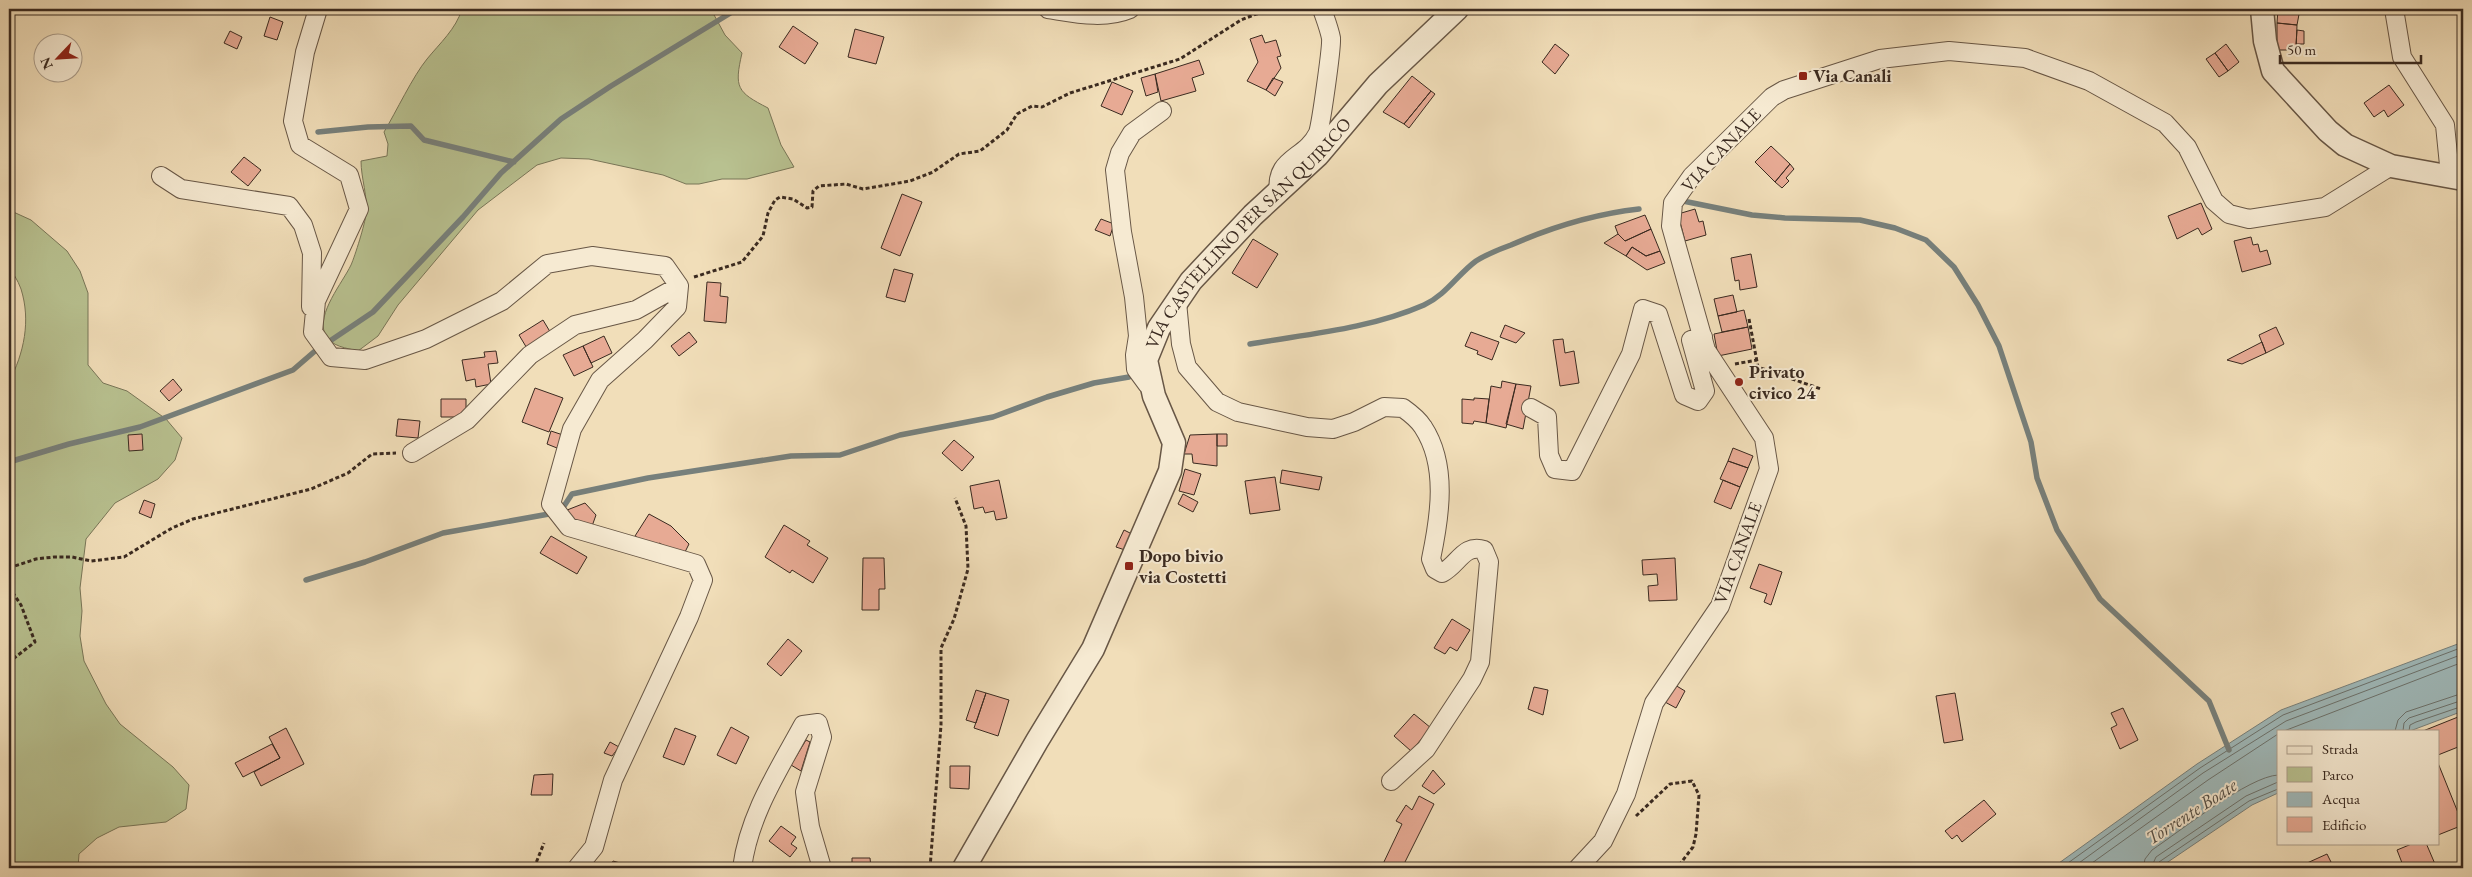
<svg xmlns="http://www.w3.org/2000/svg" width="2472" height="877" font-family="'EB Garamond',serif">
	<rect width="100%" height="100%" fill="#f1deb9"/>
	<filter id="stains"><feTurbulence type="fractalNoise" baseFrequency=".004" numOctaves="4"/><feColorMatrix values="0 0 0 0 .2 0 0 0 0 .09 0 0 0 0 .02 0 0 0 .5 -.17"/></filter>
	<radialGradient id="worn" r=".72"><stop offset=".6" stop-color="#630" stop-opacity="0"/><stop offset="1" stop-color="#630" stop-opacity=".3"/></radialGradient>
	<path fill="#b8c190" stroke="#797658" d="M 462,9 L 719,9 L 713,13 L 725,35 L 742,53 C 734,88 737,92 768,108 L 781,145 L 794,167 L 747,179 L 722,179 L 699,184 L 686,184 L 663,175 L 589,159 L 561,158 L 537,165 L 478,210 L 398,305 L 378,336 L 358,351 C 347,348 331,347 325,334 C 316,314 343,282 351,265 C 355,256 365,224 366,214 C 368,197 361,178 361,161 L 387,156 L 388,144 L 384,132 C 396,112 413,76 427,59 C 440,43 456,29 462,9 Z
		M 764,9 L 835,9 C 809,15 789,15 764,9 Z
		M 9,210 L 31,220 L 67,251 L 80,271 L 88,293 L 88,365 L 103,383 L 127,391 L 166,419 L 182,438 L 175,460 L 158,479 L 115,503 L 86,539 L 80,588 L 82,611 L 80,636 L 84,661 L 106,704 L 120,724 L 173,767 L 189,785 L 186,809 L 166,822 L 119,827 L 97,838 L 79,854 L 78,868 L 9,868 L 9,382 C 24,353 31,321 21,289 C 18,280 12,273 9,264 C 5,251 9,225 9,210 Z"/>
	<path fill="#9fb9ba" stroke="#77807c" d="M 2463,642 L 2463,711 L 2410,731 L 2278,731 L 2278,793 L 2252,805 L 2159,868 L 2052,868 L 2197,764 L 2281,710 Z"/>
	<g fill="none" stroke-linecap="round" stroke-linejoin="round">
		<path stroke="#6c726d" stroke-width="1" d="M 2284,731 L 2463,662
			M 2395,731 L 2398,720 L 2406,712 L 2463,693
			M 2403,731 L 2404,723 L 2409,718 L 2463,700
			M 2409,731 L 2410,725 L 2416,722 L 2463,706
			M 2061,868 L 2200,768 L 2283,715 L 2463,647
			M 2072,868 L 2203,773 L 2286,721 L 2463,654
			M 2085,868 L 2208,780 L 2278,734
			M 2143,868 L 2145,859 L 2152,850 C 2179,832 2249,776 2278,775
			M 2151,868 L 2156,857 L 2246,796 L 2278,782
			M 2157,868 L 2159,862 L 2249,801 L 2278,789"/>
		<path stroke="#77807c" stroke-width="5.5" d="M 318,132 L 368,127 L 411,126 L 424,140 L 514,162
			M 1683,201 L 1752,215 L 1785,218 L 1860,220 L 1895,228 L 1926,240 L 1954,267 L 1978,305 L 1999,346 L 2031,442 L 2037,478 L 2057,530 L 2100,599 L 2209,701 L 2229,750
			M 1250,344 C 1308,334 1369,329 1424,305 C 1446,295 1458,274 1476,261 C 1487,254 1500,249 1511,245 C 1552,227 1594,214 1639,209
			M 9,462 L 69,444 L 140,427 L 293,370 L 315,351 L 373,312 L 463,217 L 501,173 L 561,119 L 611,86 L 737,9
			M 306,580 L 365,562 L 443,533 L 560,512 L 572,494 L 648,478 L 791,456 L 840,455 L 900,435 L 993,417 L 1047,397 L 1094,383 L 1129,377"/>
	</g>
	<path fill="#e7aa94" stroke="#3a2a20" d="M 2278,9 L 2300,9 L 2297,25 L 2277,23 Z
		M 270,17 L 283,22 L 277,40 L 264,36 Z
		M 2277,23 L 2297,25 L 2296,50 L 2277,50 Z
		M 793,26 L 818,43 L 805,64 L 779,47 Z
		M 855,29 L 884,37 L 876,64 L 848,57 Z
		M 2297,30 L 2304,31 L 2304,44 L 2296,44 Z
		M 230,31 L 242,37 L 237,49 L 224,43 Z
		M 1262,35 L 1265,43 L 1276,40 L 1281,56 L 1277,57 L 1281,68 L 1266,90 L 1247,81 L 1258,62 L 1250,39 Z
		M 1555,44 L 1569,55 L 1555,74 L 1542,62 Z
		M 2226,44 L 2239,62 L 2228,71 L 2215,53 Z
		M 2215,53 L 2228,71 L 2219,77 L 2206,59 Z
		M 1199,60 L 1204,74 L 1192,78 L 1196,91 L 1161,101 L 1155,74 Z
		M 1155,74 L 1158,92 L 1146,96 L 1141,78 Z
		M 1412,76 L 1431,91 L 1404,124 L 1383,112 Z
		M 1273,78 L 1283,82 L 1275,96 L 1266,90 Z
		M 1112,82 L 1133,91 L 1122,115 L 1101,106 Z
		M 2389,85 L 2404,105 L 2388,117 L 2384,110 L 2374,117 L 2364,103 Z
		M 1431,91 L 1435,94 L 1409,128 L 1404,124 Z
		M 1771,146 L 1790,164 L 1775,182 L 1755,162 Z
		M 244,157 L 261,170 L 248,186 L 231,172 Z
		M 1790,164 L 1794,169 L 1786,178 L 1789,181 L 1782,188 L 1775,182 Z
		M 902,194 L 922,202 L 900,256 L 881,248 Z
		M 2201,203 L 2212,229 L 2202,235 L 2198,228 L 2177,239 L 2168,216 Z
		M 1695,209 L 1699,222 L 1703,221 L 1706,235 L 1685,241 L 1678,214 Z
		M 1645,215 L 1651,229 L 1625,241 L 1618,234 L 1615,226 Z
		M 1101,219 L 1114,224 L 1110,236 L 1095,230 Z
		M 1651,229 L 1660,251 L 1646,256 L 1632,247 L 1626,256 L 1604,243 L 1618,234 L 1625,241 Z
		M 2251,237 L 2253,245 L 2258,244 L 2260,252 L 2267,250 L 2271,264 L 2242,272 L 2234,241 Z
		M 1253,239 L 1278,254 L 1257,288 L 1232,273 Z
		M 1632,247 L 1646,256 L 1660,251 L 1665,263 L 1647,270 L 1626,256 Z
		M 1751,254 L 1757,287 L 1740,290 L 1739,280 L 1735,281 L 1731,258 Z
		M 894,269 L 913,274 L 905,302 L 886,297 Z
		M 707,282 L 721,283 L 720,296 L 728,297 L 726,323 L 704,321 Z
		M 1733,295 L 1737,312 L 1718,316 L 1714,299 Z
		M 1744,310 L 1748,327 L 1722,332 L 1718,316 Z
		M 543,320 L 552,335 L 528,350 L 519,335 Z
		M 1505,325 L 1525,333 L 1516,343 L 1500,337 Z
		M 1748,327 L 1752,349 L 1718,356 L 1714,334 Z
		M 2276,327 L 2284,344 L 2266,353 L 2259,335 Z
		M 689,332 L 697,342 L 679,356 L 671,346 Z
		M 1471,332 L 1499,342 L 1492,360 L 1477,354 L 1478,351 L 1465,346 Z
		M 604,336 L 612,353 L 591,363 L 583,346 Z
		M 1563,339 L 1565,353 L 1574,351 L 1579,383 L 1560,386 L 1553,340 Z
		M 2262,342 L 2266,353 L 2242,364 L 2227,360 Z
		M 583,346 L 593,367 L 574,376 L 563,355 Z
		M 496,351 L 498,363 L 488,364 L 491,384 L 476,387 L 475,379 L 466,381 L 462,360 L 485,357 L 484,352 Z
		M 173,379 L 182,390 L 169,401 L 160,391 Z
		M 1502,381 L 1516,384 L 1506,428 L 1486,423 L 1491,386 L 1501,388 Z
		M 1516,384 L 1531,386 L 1523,429 L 1506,424 Z
		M 535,388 L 563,398 L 549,432 L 522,422 Z
		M 1474,398 L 1489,399 L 1486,423 L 1474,421 L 1473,424 L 1462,423 L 1462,399 L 1474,400 Z
		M 441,399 L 466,399 L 466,417 L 441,417 Z
		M 398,419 L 420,421 L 418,438 L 396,436 Z
		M 551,431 L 563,435 L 557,448 L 547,444 Z
		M 142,434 L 143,450 L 129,451 L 128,435 Z
		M 1217,434 L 1227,434 L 1227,446 L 1217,446 Z
		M 1217,434 L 1217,466 L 1193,463 L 1192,454 L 1184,454 L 1190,435 Z
		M 954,440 L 974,457 L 962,471 L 942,453 Z
		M 1733,448 L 1753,456 L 1748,468 L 1728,461 Z
		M 1728,461 L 1748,468 L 1740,487 L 1720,479 Z
		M 1185,469 L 1201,474 L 1194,495 L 1179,491 Z
		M 1282,470 L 1322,477 L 1319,490 L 1280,483 Z
		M 1275,477 L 1280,510 L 1250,514 L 1245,481 Z
		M 999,480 L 1007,518 L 996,520 L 994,511 L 985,513 L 983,507 L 974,509 L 970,486 Z
		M 1723,480 L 1740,487 L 1731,509 L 1714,502 Z
		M 1183,494 L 1198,502 L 1193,512 L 1178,504 Z
		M 144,500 L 155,504 L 151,518 L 139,513 Z
		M 585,503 L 596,515 L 591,529 L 562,512 Z
		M 649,514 L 671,526 L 689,544 L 683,556 L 659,543 L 654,548 L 635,536 Z
		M 784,525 L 810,541 L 807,545 L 828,558 L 813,583 L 792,570 L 790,573 L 765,557 Z
		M 1124,530 L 1132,534 L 1125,550 L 1116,547 Z
		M 551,536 L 587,557 L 577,574 L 540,553 Z
		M 863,558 L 884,558 L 885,589 L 879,589 L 879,610 L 862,610 Z
		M 1675,558 L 1677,600 L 1649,601 L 1648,586 L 1658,585 L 1657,574 L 1643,575 L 1642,560 Z
		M 1759,564 L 1782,572 L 1771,605 L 1764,602 L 1767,594 L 1750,588 Z
		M 1452,619 L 1470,630 L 1457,651 L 1450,647 L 1445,654 L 1434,648 Z
		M 788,639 L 802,651 L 781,676 L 767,664 Z
		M 1675,685 L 1685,691 L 1676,708 L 1665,702 Z
		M 1534,687 L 1548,690 L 1543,715 L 1528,709 Z
		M 976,690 L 986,693 L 976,723 L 966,720 Z
		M 986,693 L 1009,700 L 998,736 L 974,728 Z
		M 1955,693 L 1963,740 L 1944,743 L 1936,696 Z
		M 2123,708 L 2138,740 L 2120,749 L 2111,728 L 2117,725 L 2111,713 Z
		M 1414,714 L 1431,728 L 1411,751 L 1394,736 Z
		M 2463,715 L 2463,745 L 2438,755 L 2438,731 L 2423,731 Z
		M 731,727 L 749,737 L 736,764 L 717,755 Z
		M 286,728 L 304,764 L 261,786 L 254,772 L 280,758 L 269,737 Z
		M 675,728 L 696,736 L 684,765 L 663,757 Z
		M 806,740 L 810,742 L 801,771 L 791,765 Z
		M 610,742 L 619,747 L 612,756 L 604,753 Z
		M 272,744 L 280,758 L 243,777 L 235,763 Z
		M 2438,763 L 2463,825 L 2438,835 Z
		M 950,766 L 970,766 L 969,789 L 950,788 Z
		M 1433,770 L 1445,784 L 1434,794 L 1422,786 Z
		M 553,774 L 552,795 L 531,795 L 534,775 Z
		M 1419,796 L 1434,804 L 1402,868 L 1387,868 L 1382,866 L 1402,824 L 1396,821 L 1406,805 L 1412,810 Z
		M 1984,800 L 1996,814 L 1962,842 L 1957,835 L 1952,839 L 1945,831 Z
		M 781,826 L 796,837 L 791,844 L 797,848 L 790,857 L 769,841 Z
		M 2414,843 L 2426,843 L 2435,864 L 2423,868 L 2404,868 L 2397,850 Z
		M 2327,854 L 2334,868 L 2296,868 Z
		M 852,858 L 870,858 L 871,868 L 852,868 Z
		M 613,861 L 638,868 L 610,868 Z"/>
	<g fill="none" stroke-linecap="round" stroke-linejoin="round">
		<g stroke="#685746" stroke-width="20">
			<path id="minor" d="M 318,9 L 305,52 L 293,121 L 300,145 L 349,175 L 359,209 L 316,301 L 313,332 L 331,357 L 365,360 L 426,339 L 502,301 L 547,264 L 592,256 L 665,266 L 679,286 L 677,307 L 645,340 L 600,380 L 572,429 L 551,504 L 569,527 L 696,564 L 703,580 L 689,617 L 613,780 L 594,847 L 577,868
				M 1048,9 C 1074,13 1104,20 1130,9
				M 2394,9 L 2402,57 L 2445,125 L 2450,175
				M 161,176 L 181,189 L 289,206 L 303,225 L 312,253 L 311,307
				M 1279,193 C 1274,157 1305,160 1318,133 C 1321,124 1332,47 1331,38 C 1329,28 1325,18 1322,9
				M 1177,302 L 1181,344 L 1187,367 L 1217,402 L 1238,412 L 1307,427 L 1333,429 L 1354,422 L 1384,407 L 1403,408 C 1410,413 1418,419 1423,427 C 1448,465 1440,516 1431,559 L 1435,569 L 1442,573 C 1458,565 1464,543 1484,550 L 1489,562 L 1480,662 L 1472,679 L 1426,749 L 1391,781
				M 1152,388 L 1147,384 L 1136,369 L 1135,355 L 1138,336 L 1134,297 L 1122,232 L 1115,170 L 1120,153 L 1132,133 L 1162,111
				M 1531,408 L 1547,417 L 1549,455 L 1555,469 L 1572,471 L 1631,354 L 1643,309 L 1658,314 L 1684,395 L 1698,401 L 1705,391 L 1691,340 L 1703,337
				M 412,453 L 467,420 L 530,355 L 575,325 L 636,310 L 679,286
				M 742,868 C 749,815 778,771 803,725 L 818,723 L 822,737 L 805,792 L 810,827 L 822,868
				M 1578,868 L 1603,841 L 1626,794 L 1654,703 L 1720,606 L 1769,469 L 1764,438 L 1706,350 L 1671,226 L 1673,203 L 1692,176 L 1772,97 L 1784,90 L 1880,59 L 1949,51 L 2025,58 L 2089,81 L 2165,123 L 2187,147 L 2214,201 L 2229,214 L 2249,219 L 2325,207 L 2391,166"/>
		</g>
		<g stroke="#685746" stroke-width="25">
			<g id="tertiary">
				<path d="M 2262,9 L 2265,41 L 2273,71 L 2328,131 L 2345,145 L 2391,166 L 2463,179"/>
				<path id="s1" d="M 964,868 L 1037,741 L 1093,649 L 1170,471 L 1174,443 L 1154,396 L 1146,360 L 1159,328 L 1191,281 L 1253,215 L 1318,155 L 1378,84 L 1457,9"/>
			</g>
		</g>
		<path stroke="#3a2a20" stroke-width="3" stroke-dasharray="4 2.5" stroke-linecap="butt" d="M 694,277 L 742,262 L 763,236 L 768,213 L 775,200 L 780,197 L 793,199 L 807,208 L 812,207 L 813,191 L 819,186 L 846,184 L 863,189 L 910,181 L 933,172 L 959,154 L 980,151 L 1007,130 L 1017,114 L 1032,106 L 1042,107 L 1070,93 L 1180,59 L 1241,20 L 1256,14 L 1290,9
			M 1749,319 L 1758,367 L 1821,389
			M 1735,364 L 1757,360
			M 9,568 L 36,559 L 54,557 L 72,557 L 91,561 L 124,557 L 172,528 L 193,519 L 311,489 L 348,473 L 372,454 L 396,453
			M 9,587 L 21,605 L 35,642 L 9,662
			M 1636,816 L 1670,784 L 1692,781 L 1699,795 L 1696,834 L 1693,847 L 1677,868
			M 534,868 L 544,843
			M 930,868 L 941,725 L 941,648 L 954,619 L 968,569 L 966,526 L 955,498"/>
		<use href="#minor" stroke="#f6ead2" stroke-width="18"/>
		<use href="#tertiary" stroke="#f6ead2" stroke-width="22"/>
	</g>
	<g fill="#8f2418" stroke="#f6ead2" stroke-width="2">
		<rect x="1798" y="71" width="10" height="10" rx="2.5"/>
		<circle cx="1739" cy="382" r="5"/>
		<rect x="1124" y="561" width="10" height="10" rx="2.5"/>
	</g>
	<g text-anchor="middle" stroke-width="4" stroke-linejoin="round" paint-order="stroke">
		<g font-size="18" font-weight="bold" fill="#3a2a20" stroke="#f6ead2" text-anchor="start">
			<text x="1813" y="82">Via Canali</text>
			<text x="1749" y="378">Privato<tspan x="1749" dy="21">civico 24</tspan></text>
			<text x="1139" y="562">Dopo bivio<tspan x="1139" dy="21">via Costetti</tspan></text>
		</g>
		<g font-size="18" fill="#3a2a20" stroke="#f6ead2">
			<text transform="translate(1721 150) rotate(-47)" y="6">VIA CANALE</text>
			<text dy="6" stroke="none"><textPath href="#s1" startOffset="729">VIA CASTELLINO PER SAN QUIRICO</textPath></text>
			<text transform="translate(1738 553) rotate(-70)" y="6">VIA CANALE</text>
		</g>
		<g font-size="19" font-style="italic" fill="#534e46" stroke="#f6ead2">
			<text transform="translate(2191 811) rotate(-33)" y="7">Torrente Boate</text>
		</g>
	</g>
	<rect width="2472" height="877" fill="none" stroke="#f1deb9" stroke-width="30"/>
	<rect x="10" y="10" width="2452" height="857" fill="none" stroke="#3a2a20" stroke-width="2.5"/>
	<rect x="15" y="15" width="2442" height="847" fill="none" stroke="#3a2a20"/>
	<rect x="2277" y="730" width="162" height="115" fill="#f6ead2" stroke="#ab9d8b"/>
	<rect x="2287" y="746" width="25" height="8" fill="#f6ead2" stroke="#ab9d8b"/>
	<text x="2322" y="754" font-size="15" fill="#3a2a20">Strada</text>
	<rect x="2287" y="767" width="25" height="15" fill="#b8c190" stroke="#ab9d8b"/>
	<text x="2322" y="780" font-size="15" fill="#3a2a20">Parco</text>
	<rect x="2287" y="792" width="25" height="15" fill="#9fb9ba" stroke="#ab9d8b"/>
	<text x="2322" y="804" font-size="15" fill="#3a2a20">Acqua</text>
	<rect x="2287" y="817" width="25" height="15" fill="#e7aa94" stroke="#ab9d8b"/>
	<text x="2322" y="830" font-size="15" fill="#3a2a20">Edificio</text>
	<g transform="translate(58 58) rotate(245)"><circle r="24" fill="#f6ead2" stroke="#ab9d8b"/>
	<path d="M0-4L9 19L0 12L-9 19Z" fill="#8f2418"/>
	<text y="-8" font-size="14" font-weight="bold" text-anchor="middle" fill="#3a2a20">N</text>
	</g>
	<path d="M2280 55v8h141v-8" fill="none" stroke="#3a2a20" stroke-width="2.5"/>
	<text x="2287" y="55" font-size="15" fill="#3a2a20" stroke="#f6ead2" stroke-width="4" paint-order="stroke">50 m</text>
	<rect width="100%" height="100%" filter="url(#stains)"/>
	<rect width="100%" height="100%" fill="url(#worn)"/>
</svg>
